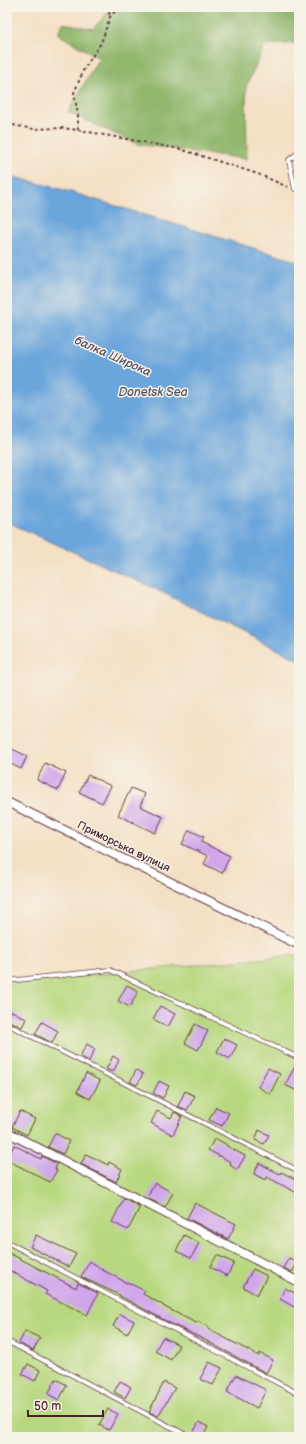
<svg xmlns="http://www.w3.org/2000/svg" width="306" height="1444" font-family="'Balsamiq Sans',sans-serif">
	<rect width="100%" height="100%" fill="#f7f3e8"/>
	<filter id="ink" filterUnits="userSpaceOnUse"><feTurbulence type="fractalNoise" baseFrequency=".025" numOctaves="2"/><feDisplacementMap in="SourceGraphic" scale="8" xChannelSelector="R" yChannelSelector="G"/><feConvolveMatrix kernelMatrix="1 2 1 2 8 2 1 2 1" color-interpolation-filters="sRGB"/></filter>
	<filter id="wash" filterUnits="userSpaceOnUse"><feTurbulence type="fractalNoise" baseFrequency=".012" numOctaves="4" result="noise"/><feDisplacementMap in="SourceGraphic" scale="16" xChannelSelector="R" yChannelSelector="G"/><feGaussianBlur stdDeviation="0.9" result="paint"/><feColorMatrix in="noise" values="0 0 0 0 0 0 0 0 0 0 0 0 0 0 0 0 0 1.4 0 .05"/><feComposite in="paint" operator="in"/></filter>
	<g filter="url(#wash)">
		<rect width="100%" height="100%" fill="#f4e0c5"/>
		<path fill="#b8d87f" stroke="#817c55" d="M 299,955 L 299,1437 L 7,1437 L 7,983 Z"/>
		<path fill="#92b86e" stroke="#6e6c4c" d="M 113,7 L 299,7 L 299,41 L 298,43 L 265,45 L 246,87 L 247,159 L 137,144 L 68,112 L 99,58 L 58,34 L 63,23 L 93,29 Z"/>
		<path fill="#6ba5db" stroke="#5a6283" d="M 7,175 L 64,190 L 299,262 L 299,660 L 151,587 L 7,522 Z"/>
		<g id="blocks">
			<path fill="#d0a6eb" d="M 10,748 L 27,756 L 21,769 L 7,762 L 7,755 Z
				M 45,763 L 66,773 L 58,790 L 37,780 Z
				M 88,775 L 111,786 L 102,803 L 79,792 Z
				M 131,788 L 145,794 L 140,806 L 163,817 L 155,833 L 118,815 Z
				M 189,830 L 204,837 L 201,842 L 230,856 L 222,873 L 204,864 L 208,856 L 182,844 Z
				M 127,985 L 138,991 L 130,1007 L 118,1001 Z
				M 160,1006 L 175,1014 L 168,1027 L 153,1019 Z
				M 12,1011 L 26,1019 L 22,1027 L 7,1020 Z
				M 42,1022 L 58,1031 L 52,1043 L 35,1034 Z
				M 195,1024 L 208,1031 L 198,1050 L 185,1043 Z
				M 224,1038 L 237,1045 L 230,1059 L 217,1052 Z
				M 87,1044 L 95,1049 L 89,1061 L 80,1056 Z
				M 113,1056 L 119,1060 L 113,1072 L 106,1069 Z
				M 298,1061 L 299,1061 L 299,1092 L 285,1085 Z
				M 268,1068 L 280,1074 L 270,1094 L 258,1087 Z
				M 136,1070 L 143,1074 L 137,1085 L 130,1082 Z
				M 86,1073 L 100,1081 L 90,1099 L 77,1092 Z
				M 159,1081 L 169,1086 L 163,1098 L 153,1093 Z
				M 185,1091 L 195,1096 L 187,1110 L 178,1106 Z
				M 216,1107 L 229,1113 L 222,1126 L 209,1120 Z
				M 20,1111 L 35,1119 L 27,1135 L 12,1127 Z
				M 157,1111 L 171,1118 L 174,1112 L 182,1116 L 173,1135 L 151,1123 Z
				M 259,1130 L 269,1135 L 264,1144 L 255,1140 Z
				M 55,1133 L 69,1141 L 63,1154 L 48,1147 Z
				M 215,1138 L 227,1145 L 227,1146 L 245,1156 L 237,1170 L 230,1165 L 231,1162 L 208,1150 Z
				M 14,1145 L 41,1159 L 42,1156 L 57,1164 L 55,1169 L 57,1170 L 50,1182 L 7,1160 Z
				M 86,1154 L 108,1165 L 109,1162 L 122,1169 L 116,1182 L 81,1164 Z
				M 259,1163 L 280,1174 L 281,1172 L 299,1181 L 299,1194 L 267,1177 L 265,1180 L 254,1174 Z
				M 155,1183 L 173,1193 L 165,1207 L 147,1198 Z
				M 124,1198 L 140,1207 L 128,1230 L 112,1222 Z
				M 195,1203 L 236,1224 L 228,1239 L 187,1218 Z
				M 36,1235 L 76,1254 L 69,1267 L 30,1247 Z
				M 184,1235 L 199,1243 L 191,1258 L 176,1251 Z
				M 7,1252 L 76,1288 L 78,1283 L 98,1293 L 87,1315 L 45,1294 L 47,1291 L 7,1269 Z
				M 217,1255 L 234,1263 L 227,1276 L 210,1267 Z
				M 289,1258 L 298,1262 L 292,1272 L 283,1268 Z
				M 90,1261 L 99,1267 L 99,1268 L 127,1283 L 127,1282 L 145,1291 L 143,1294 L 163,1305 L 163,1306 L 196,1323 L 197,1321 L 209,1327 L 208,1329 L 259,1356 L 260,1353 L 273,1360 L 266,1373 L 203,1339 L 168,1322 L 120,1296 L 120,1295 L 81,1277 Z
				M 253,1269 L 267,1276 L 257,1295 L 243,1287 Z
				M 285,1288 L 299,1295 L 299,1302 L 296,1308 L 280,1299 Z
				M 120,1314 L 134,1321 L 127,1334 L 113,1326 Z
				M 25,1331 L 40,1338 L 33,1351 L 19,1343 Z
				M 163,1337 L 179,1345 L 171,1360 L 155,1351 Z
				M 209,1362 L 222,1368 L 213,1385 L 200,1379 Z
				M 28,1364 L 40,1370 L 35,1381 L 22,1374 Z
				M 236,1375 L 266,1390 L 257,1408 L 227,1392 Z
				M 56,1379 L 67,1385 L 59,1400 L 48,1394 Z
				M 120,1381 L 131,1387 L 125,1398 L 114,1392 Z
				M 164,1382 L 175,1388 L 158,1416 L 149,1412 Z
				M 108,1409 L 118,1414 L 109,1430 L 99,1425 Z
				M 199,1422 L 208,1427 L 203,1437 L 193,1437 L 192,1435 Z"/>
		</g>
	</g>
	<g filter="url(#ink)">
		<use href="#blocks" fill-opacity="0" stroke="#643c42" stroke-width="1"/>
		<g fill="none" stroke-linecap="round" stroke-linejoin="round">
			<g stroke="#643c42" stroke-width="5.5">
				<path id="lane" d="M 295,189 L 289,160 L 299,152
					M 7,981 L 110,970 L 299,1058
					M 7,1024 L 299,1171
					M 7,1242 L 299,1394
					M 7,1341 L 190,1437"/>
			</g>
			<g stroke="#643c42" stroke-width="10">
				<path id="street" d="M 7,802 L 299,945
					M 7,1132 L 299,1282"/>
			</g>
			<path stroke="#643c42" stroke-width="2" stroke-dasharray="3 3" stroke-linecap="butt" d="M 94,7 L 108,8 L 110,17
				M 7,124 L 34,129 L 62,128 L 78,130 L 78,115 L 74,93 L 84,69 L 101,43 L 110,17 L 119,7
				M 78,130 L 180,149 L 258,174 L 288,187"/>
			<use href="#lane" stroke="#fff" stroke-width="4"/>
			<use href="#street" stroke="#fff" stroke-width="8"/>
		</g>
	</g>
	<g text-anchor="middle" stroke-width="3" stroke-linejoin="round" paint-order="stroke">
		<g font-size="11" fill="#4a1f2b" stroke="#f7f3e8">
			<text transform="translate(124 846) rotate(26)" y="4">Приморська вулиця</text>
		</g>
		<g font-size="12" font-style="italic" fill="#564e69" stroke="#f7f3e8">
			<text transform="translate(113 356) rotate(24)" y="4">балка Широка</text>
			<text x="153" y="396">Donetsk Sea</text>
		</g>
	</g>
	<rect width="306" height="1444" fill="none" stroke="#f7f3e8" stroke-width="24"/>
	<path d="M28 1410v6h75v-6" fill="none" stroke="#4a1f2b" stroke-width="2"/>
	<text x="34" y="1410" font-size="12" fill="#4a1f2b" stroke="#f7f3e8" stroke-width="3" paint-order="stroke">50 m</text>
</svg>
